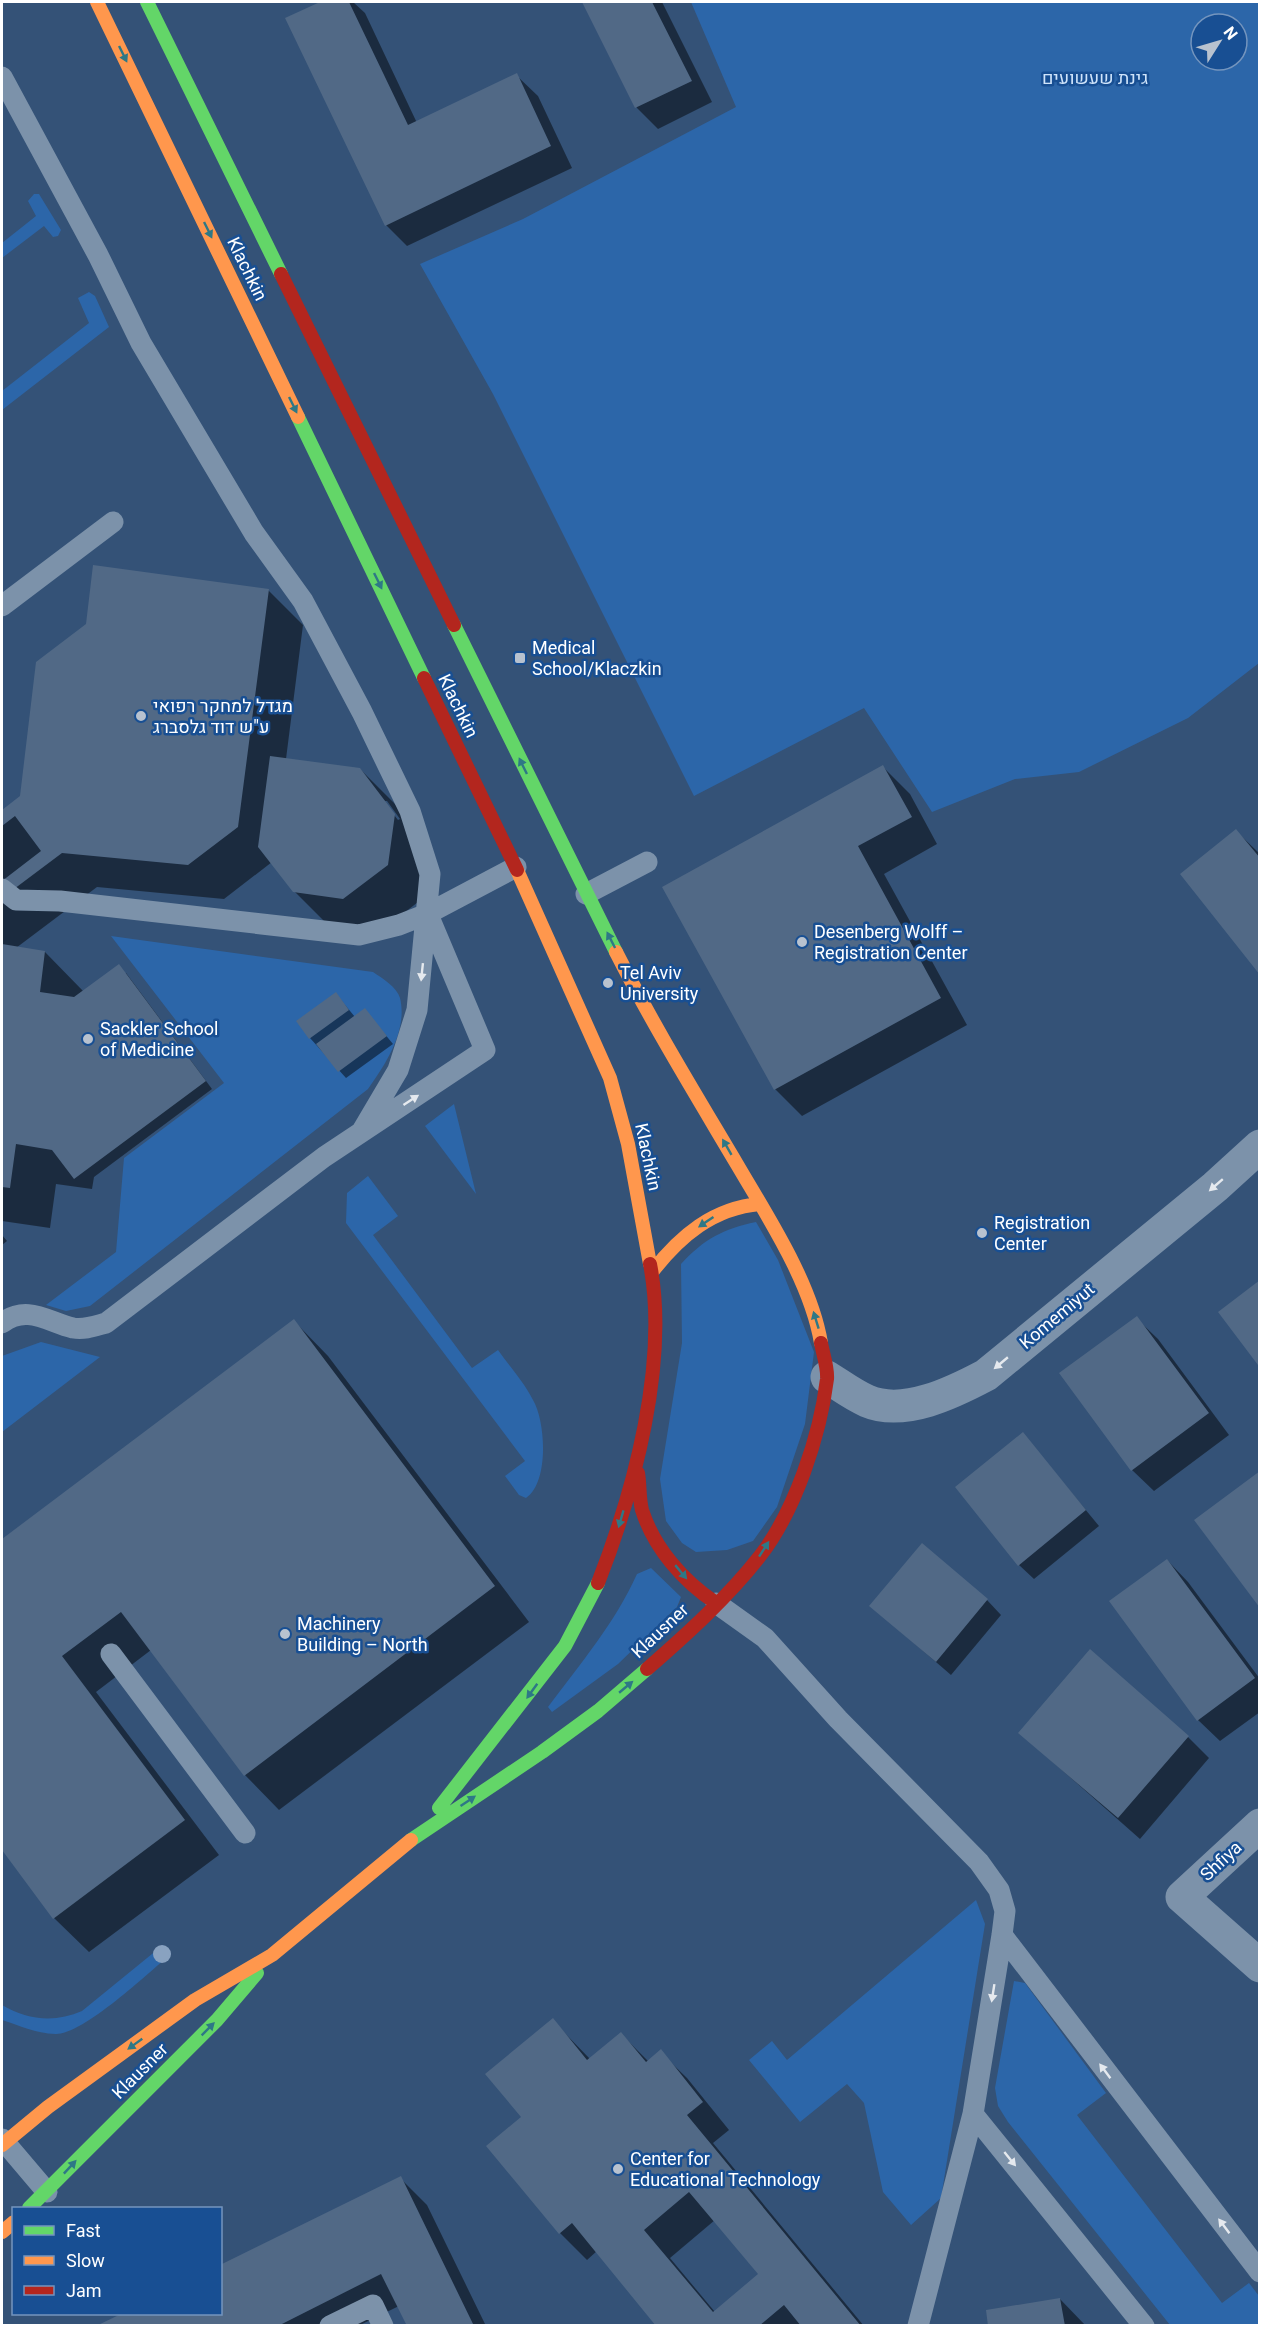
<svg xmlns="http://www.w3.org/2000/svg" width="1261" height="2327" font-family="Roboto,Heebo,sans-serif">
	<rect width="100%" height="100%" fill="#345277"/>
	<path fill="#2c66a9" fill-rule="evenodd" d="M 691,2 L 1259,2 L 1259,663 L 1188,718 L 1079,772 L 1015,779 L 932,812 L 864,708 L 694,796 L 493,394 L 420,264 L 523,219 L 736,107 ZM 1201,24 L 1237,24 L 1237,60 L 1201,60 Z
		M 34,194 L 39,194 L 61,230 L 58,236 L 53,237 L 44,226 L 2,258 L 2,243 L 36,216 L 28,201 Z
		M 89,292 L 95,296 L 109,327 L 2,410 L 2,391 L 89,323 L 78,298 Z
		M 111,936 L 373,972 C 382,978 397,987 400,998 C 408,1031 385,1065 368,1089 L 90,1306 L 66,1311 L 46,1305 L 116,1252 L 124,1158 L 224,1083 Z
		M 454,1104 L 476,1194 L 425,1126 Z
		M 368,1176 L 398,1216 L 373,1235 L 472,1368 L 498,1350 C 509,1366 524,1382 533,1400 C 546,1422 549,1483 526,1498 L 519,1495 L 505,1476 L 525,1461 L 346,1223 L 347,1193 Z
		M 756,1222 L 778,1260 L 814,1352 L 805,1424 L 777,1507 L 753,1541 L 727,1550 L 696,1552 L 682,1543 L 666,1521 L 660,1479 L 682,1343 L 681,1264 C 704,1239 723,1229 756,1222 Z
		M 41,1342 L 100,1357 L 2,1432 L 2,1356 Z
		M 651,1568 L 681,1597 L 677,1607 L 618,1664 L 552,1712 L 548,1707 C 580,1664 615,1623 637,1574 Z
		M 976,1900 L 985,1924 L 941,2198 L 911,2225 L 883,2192 L 864,2103 L 847,2084 L 800,2122 L 749,2060 L 772,2041 L 787,2060 Z
		M 163,1945 L 171,1954 C 148,1973 84,2034 56,2034 C 38,2034 18,2025 2,2020 L 2,2005 C 27,2020 55,2023 82,2011 Z
		M 1014,1981 L 1025,1983 L 1106,2093 L 1077,2115 L 1222,2303 L 1249,2283 L 1259,2296 L 1259,2325 L 1170,2325 L 1008,2122 L 998,2106 L 995,2088 Z"/>
	<path fill="#0007" fill-rule="evenodd" d="M 323,2 L 353,2 L 365,13 L 417,123 L 516,75 L 538,96 L 572,168 L 407,246 L 386,225 L 287,19 Z
		M 584,2 L 662,2 L 712,102 L 658,129 L 637,108 Z
		M 268,590 L 303,625 L 286,759 L 360,769 L 395,804 L 429,850 L 422,899 L 378,933 L 329,926 L 294,891 L 272,862 L 224,899 L 97,887 L 16,948 L 45,952 L 84,992 L 126,973 L 212,1089 L 94,1177 L 92,1189 L 56,1184 L 50,1228 L 2,1221 L 2,812 ZM 383,801 L 387,801 L 400,819 L 398,820 Z
		M 883,767 L 910,794 L 937,844 L 884,874 L 967,1025 L 802,1116 L 775,1089 Z
		M 1236,831 L 1260,854 L 1260,972 Z
		M 336,994 L 355,1017 L 365,1010 L 393,1044 L 346,1078 L 310,1038 Z
		M 2,1235 L 7,1241 L 2,1245 Z
		M 1136,1318 L 1158,1339 L 1229,1435 L 1154,1491 L 1132,1470 Z
		M 294,1321 L 328,1356 L 529,1622 L 279,1810 L 245,1775 L 151,1650 L 96,1692 L 219,1855 L 89,1952 L 54,1918 L 2,1848 L 2,1540 Z
		M 1023,1434 L 1099,1526 L 1034,1579 L 1019,1565 Z
		M 1167,1560 L 1188,1582 L 1260,1679 L 1260,1712 L 1220,1741 L 1198,1720 L 1111,1602 Z
		M 987,1600 L 1001,1615 L 951,1675 L 871,1606 Z
		M 1020,1733 L 1188,1737 L 1209,1758 L 1140,1839 Z
		M 552,2020 L 590,2059 L 621,2034 L 649,2062 L 660,2052 L 687,2078 L 729,2130 L 713,2143 L 864,2326 L 658,2326 L 597,2251 L 587,2260 L 560,2233 L 523,2117 ZM 715,2220 L 760,2275 L 715,2312 L 670,2258 Z
		M 400,2178 L 427,2205 L 486,2326 L 408,2326 L 399,2306 L 358,2326 L 100,2326 L 124,2314 L 220,2314 Z
		M 1060,2299 L 1086,2326 L 990,2326 Z"/>
	<path fill="#516986" fill-rule="evenodd" d="M 320,2 L 349,2 L 408,125 L 517,73 L 551,146 L 385,226 L 285,18 Z
		M 582,2 L 652,2 L 692,81 L 635,108 Z
		M 93,565 L 269,589 L 238,827 L 188,865 L 62,853 L 2,898 L 2,881 L 41,851 L 15,816 L 2,826 L 2,810 L 20,796 L 36,662 L 86,624 Z
		M 270,756 L 360,768 L 395,814 L 388,865 L 343,899 L 293,892 L 258,847 Z
		M 883,765 L 912,817 L 858,846 L 941,998 L 774,1090 L 662,887 Z
		M 1236,829 L 1260,858 L 1260,975 L 1180,874 Z
		M 2,944 L 45,951 L 40,992 L 74,997 L 119,964 L 206,1081 L 74,1179 L 52,1150 L 16,1144 L 10,1188 L 2,1187 Z
		M 336,992 L 349,1010 L 309,1039 L 296,1021 Z
		M 365,1008 L 387,1036 L 338,1072 L 316,1044 Z
		M 1260,1280 L 1260,1363 L 1258,1365 L 1218,1312 Z
		M 1137,1316 L 1209,1413 L 1131,1471 L 1059,1373 Z
		M 294,1319 L 495,1586 L 244,1776 L 121,1612 L 62,1656 L 185,1820 L 53,1919 L 2,1850 L 2,1539 Z
		M 1023,1432 L 1086,1510 L 1018,1566 L 955,1487 Z
		M 1260,1471 L 1260,1608 L 1194,1520 Z
		M 922,1543 L 988,1599 L 936,1662 L 869,1606 Z
		M 1167,1559 L 1255,1678 L 1197,1721 L 1109,1601 Z
		M 1090,1649 L 1189,1736 L 1118,1818 L 1018,1733 Z
		M 553,2018 L 587,2060 L 621,2032 L 646,2062 L 661,2049 L 703,2102 L 687,2115 L 861,2326 L 801,2326 L 784,2305 L 759,2326 L 656,2326 L 572,2223 L 559,2234 L 486,2146 L 521,2117 L 485,2074 ZM 689,2192 L 758,2274 L 713,2312 L 644,2230 Z
		M 401,2176 L 474,2326 L 407,2326 L 381,2274 L 278,2326 L 96,2326 L 121,2314 L 220,2314 L 220,2265 Z
		M 1060,2298 L 1065,2326 L 988,2326 L 986,2310 Z"/>
	<g fill="none" stroke-linecap="round" stroke-linejoin="round">
		<path stroke="#7c92aa" stroke-width="21" d="M 2,77 L 98,255 L 141,343 L 254,533 L 303,601 L 362,712 L 410,811 L 430,874 L 417,1010 L 398,1070 L 362,1131
			M 2,606 L 113,522
			M 2,889 L 16,900 L 60,901 L 359,935 L 399,925 L 427,914 L 516,867
			M 586,894 L 647,862
			M 2,1323 C 27,1304 48,1322 73,1328 C 85,1330 95,1326 106,1323 L 324,1157 L 485,1050 L 429,917
			M 716,1603 L 765,1638 L 838,1719 L 979,1862 L 999,1890 L 1005,1911 L 1002,1935 L 973,2114 L 918,2326
			M 111,1654 L 245,1833
			M 1002,1935 L 1260,2272
			M 973,2114 L 1144,2326
			M 2,2139 L 47,2192
			M 330,2326 L 373,2305 L 383,2326"/>
		<path stroke="#7c92aa" stroke-width="33" d="M 827,1377 C 840,1385 853,1395 867,1401 C 904,1417 954,1392 986,1375 L 1215,1187 L 1260,1146
			M 1260,1825 L 1182,1897 L 1260,1966"/>
		<path stroke="#63d668" stroke-width="14" d="M 147,2 L 281,274
			M 298,417 L 424,678
			M 454,625 L 616,952
			M 439,1808 L 565,1646 L 598,1583
			M 411,1840 L 542,1752 L 598,1711 L 647,1669
			M 29,2208 L 217,2020 L 257,1973"/>
		<path stroke="#ff974d" stroke-width="14" d="M 97,2 L 298,417
			M 517,870 L 610,1078 L 628,1144 L 650,1264
			M 616,952 C 653,1025 696,1095 738,1166 C 769,1219 811,1283 821,1343
			M 652,1272 C 680,1236 713,1208 760,1204
			M 2,2145 L 48,2107 L 195,2000 L 272,1955 L 411,1840
			M 2,2232 L 14,2222"/>
		<path stroke="#b3261e" stroke-width="14" d="M 281,274 L 454,625
			M 424,678 L 517,870
			M 638,1473 C 640,1485 639,1498 642,1510 C 654,1548 683,1581 716,1603
			M 598,1583 C 634,1491 669,1362 650,1264
			M 647,1669 C 686,1635 728,1597 760,1556 C 795,1511 820,1436 827,1379 C 828,1368 823,1354 821,1343"/>
	</g>
	<circle fill="#89a2c0" cx="162" cy="1954" r="9"/>
	<defs><path id="oneway-solid" d="M-6-.8H1V-3.2L6.5 0L1 3.2V.8H-6Z" transform="scale(1.5)"/></defs>
	<g fill="#2e7886">
		<use href="#oneway-solid" transform="translate(123 54) rotate(64)"/>
		<use href="#oneway-solid" transform="translate(208 230) rotate(64)"/>
		<use href="#oneway-solid" transform="translate(293 405) rotate(64)"/>
		<use href="#oneway-solid" transform="translate(378 581) rotate(64)"/>
		<use href="#oneway-solid" transform="translate(523 766) rotate(-116)"/>
		<use href="#oneway-solid" transform="translate(611 940) rotate(-117)"/>
		<use href="#oneway-solid" transform="translate(727 1147) rotate(-120)"/>
		<use href="#oneway-solid" transform="translate(706 1222) rotate(146)"/>
		<use href="#oneway-solid" transform="translate(816 1320) rotate(-107)"/>
		<use href="#oneway-solid" transform="translate(621 1519) rotate(106)"/>
		<use href="#oneway-solid" transform="translate(764 1549) rotate(-57)"/>
		<use href="#oneway-solid" transform="translate(681 1572) rotate(50)"/>
		<use href="#oneway-solid" transform="translate(626 1687) rotate(-40)"/>
		<use href="#oneway-solid" transform="translate(532 1691) rotate(126)"/>
		<use href="#oneway-solid" transform="translate(468 1801) rotate(-34)"/>
		<use href="#oneway-solid" transform="translate(208 2029) rotate(-45)"/>
		<use href="#oneway-solid" transform="translate(135 2044) rotate(144)"/>
		<use href="#oneway-solid" transform="translate(70 2167) rotate(-47)"/>
	</g>
	<g fill="#e5e9ee">
		<use href="#oneway-solid" transform="translate(422 972) rotate(96)"/>
		<use href="#oneway-solid" transform="translate(411 1100) rotate(-33)"/>
		<use href="#oneway-solid" transform="translate(1216 1185) rotate(139)"/>
		<use href="#oneway-solid" transform="translate(1001 1363) rotate(140)"/>
		<use href="#oneway-solid" transform="translate(993 1993) rotate(99)"/>
		<use href="#oneway-solid" transform="translate(1105 2071) rotate(-127)"/>
		<use href="#oneway-solid" transform="translate(1010 2159) rotate(51)"/>
		<use href="#oneway-solid" transform="translate(1224 2226) rotate(-127)"/>
	</g>
	<g fill="#b8c2cf" stroke="#184f93" stroke-width="2">
		<rect x="514" y="652" width="12" height="12" rx="3"/>
		<circle cx="141" cy="716" r="6"/>
		<circle cx="802" cy="942" r="6"/>
		<circle cx="608" cy="983" r="6"/>
		<circle cx="88" cy="1039" r="6"/>
		<circle cx="982" cy="1233" r="6"/>
		<circle cx="285" cy="1634" r="6"/>
		<circle cx="618" cy="2169" r="6"/>
	</g>
	<g text-anchor="middle" stroke-width="5" stroke-linejoin="round" paint-order="stroke">
		<g font-size="18" fill="#cfe4fb" stroke="#184f93">
			<text x="1095" y="84">גינת שעשועים</text>
		</g>
		<g font-size="18" fill="#fff" stroke="#184f93">
			<text transform="translate(247 269) rotate(64)" y="6">Klachkin</text>
			<text transform="translate(458 706) rotate(64)" y="6">Klachkin</text>
			<text transform="translate(648 1157) rotate(78)" y="6">Klachkin</text>
			<text transform="translate(1057 1316) rotate(-40)" y="6">Komemiyut</text>
			<text transform="translate(660 1631) rotate(-43)" y="6">Klausner</text>
			<text transform="translate(1221 1861) rotate(-43)" y="6">Shfiya</text>
			<text transform="translate(140 2071) rotate(-45)" y="6">Klausner</text>
		</g>
		<g font-size="18" fill="#fff" stroke="#184f93" text-anchor="start">
			<text x="532" y="654">Medical<tspan x="532" dy="21">School/Klaczkin</tspan></text>
			<text x="153" y="712">מגדל למחקר רפואי<tspan x="153" dy="21">ע"ש דוד גלסברג</tspan></text>
			<text x="814" y="938">Desenberg Wolff –<tspan x="814" dy="21">Registration Center</tspan></text>
			<text x="620" y="979">Tel Aviv<tspan x="620" dy="21">University</tspan></text>
			<text x="100" y="1035">Sackler School<tspan x="100" dy="21">of Medicine</tspan></text>
			<text x="994" y="1229">Registration<tspan x="994" dy="21">Center</tspan></text>
			<text x="297" y="1630">Machinery<tspan x="297" dy="21">Building – North</tspan></text>
			<text x="630" y="2165">Center for<tspan x="630" dy="21">Educational Technology</tspan></text>
		</g>
	</g>
	<rect width="1261" height="2327" fill="none" stroke="#ffffff" stroke-width="6"/>
	<rect x="12" y="2207" width="210" height="108" fill="#184f93" stroke="#7495be" stroke-width="1.5"/>
	<rect x="24" y="2226" width="30" height="9" fill="#63d668" stroke="#7495be" stroke-width="1.5"/>
	<text x="66" y="2237" font-size="18" fill="#ffffff">Fast</text>
	<rect x="24" y="2256" width="30" height="9" fill="#ff974d" stroke="#7495be" stroke-width="1.5"/>
	<text x="66" y="2267" font-size="18" fill="#ffffff">Slow</text>
	<rect x="24" y="2286" width="30" height="9" fill="#b3261e" stroke="#7495be" stroke-width="1.5"/>
	<text x="66" y="2297" font-size="18" fill="#ffffff">Jam</text>
	<g transform="translate(1219 42) rotate(53)"><circle r="28" fill="#184f93" stroke="#7495be" stroke-width="1.5"/>
	<path d="M0-4.5L10 22L0 15L-10 22Z" fill="#b8c2cf"/>
	<text y="-9" font-size="16" font-weight="bold" text-anchor="middle" fill="#ffffff">N</text>
	</g>
</svg>
